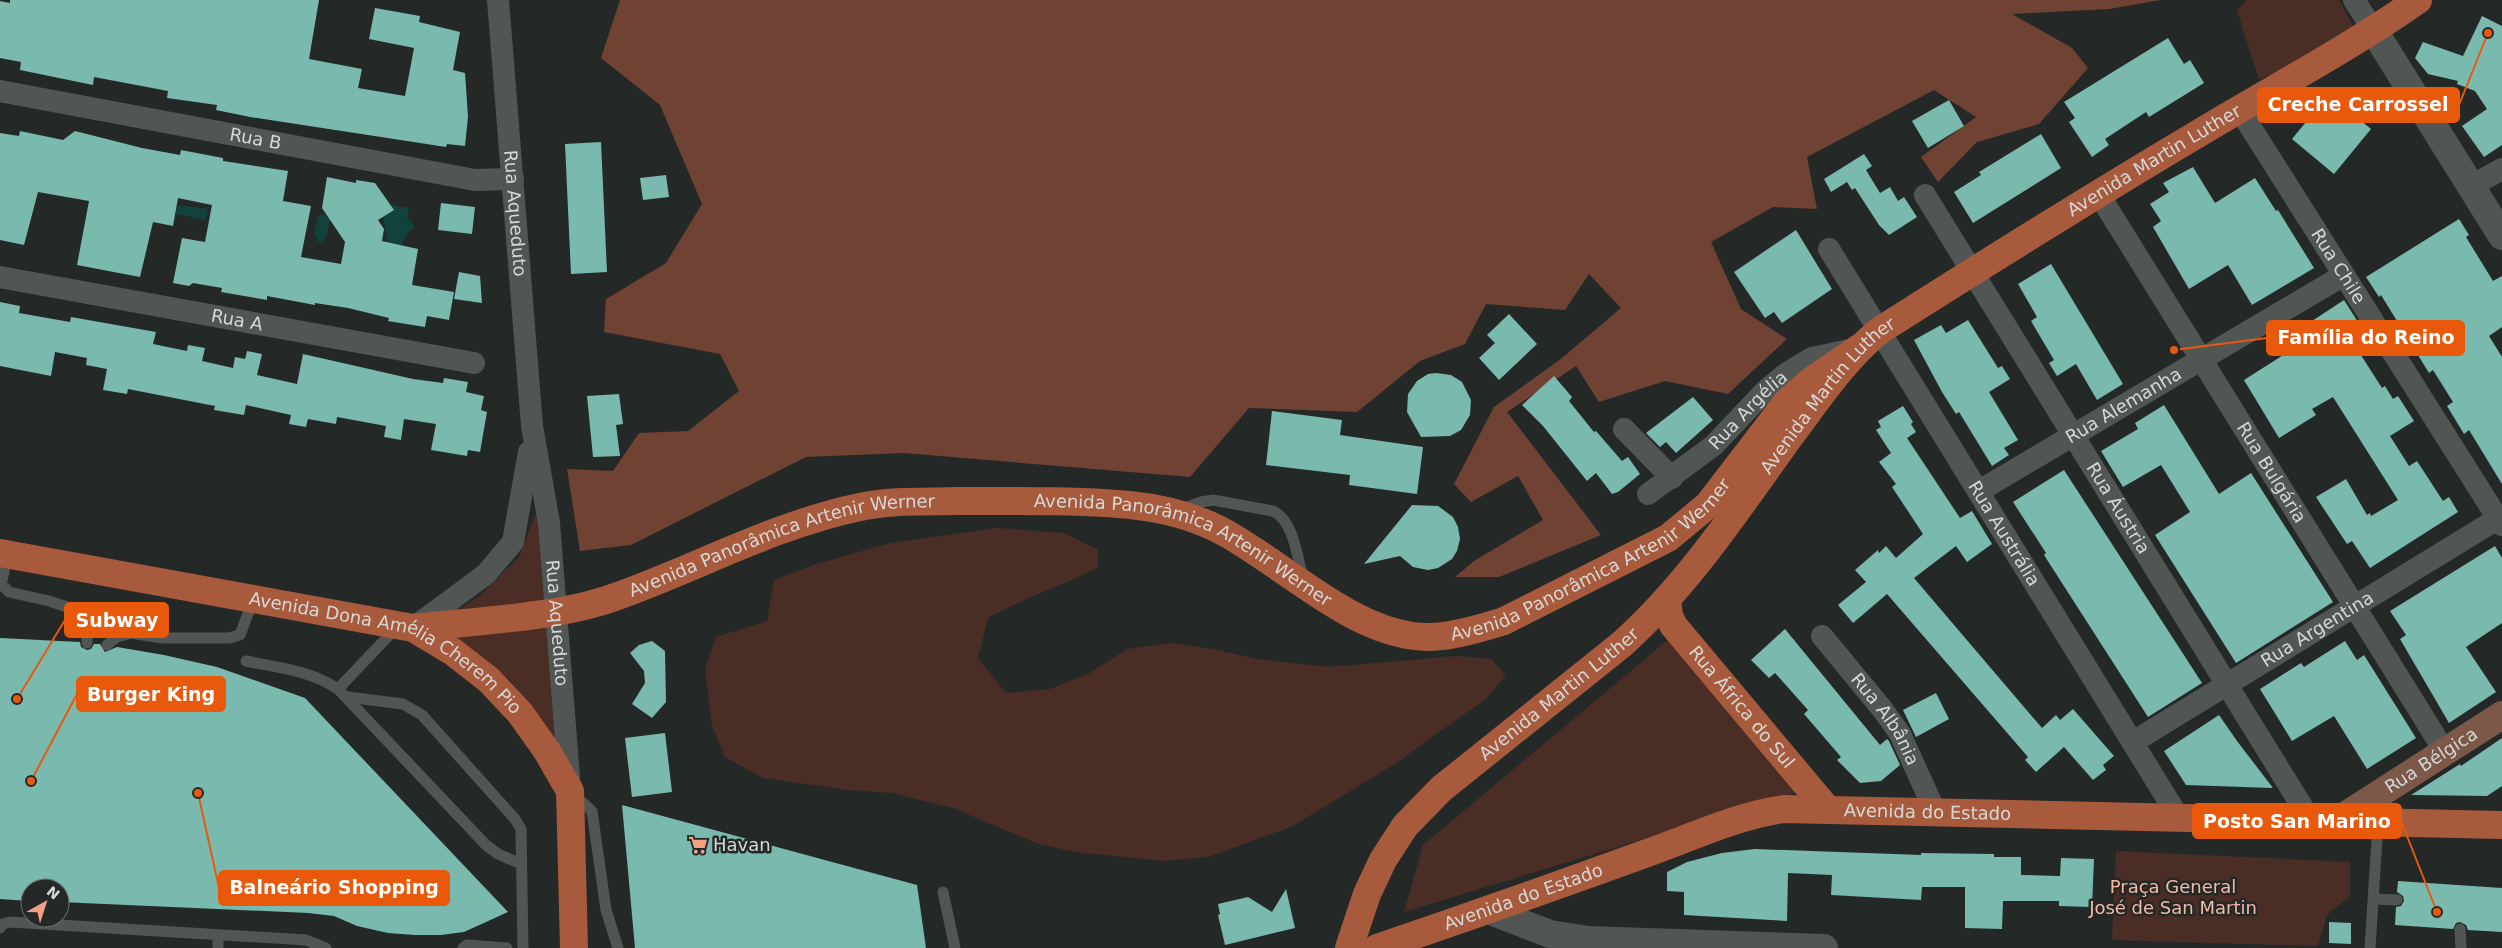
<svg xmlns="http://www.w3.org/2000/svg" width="2502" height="948" font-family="'DejaVu Sans',sans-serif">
	<rect width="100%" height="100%" fill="#242928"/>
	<path fill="#4a2e25" d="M 2247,0 L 2339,0 L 2357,33 L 2259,80 L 2237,10 Z
		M 539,505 L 546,606 L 443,619 L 478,597 L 519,557 Z
		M 997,528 L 1064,533 L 1098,550 L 1098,567 C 1062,586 1024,598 988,618 L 978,658 L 1006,693 L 1050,689 L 1090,673 L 1127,649 L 1171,643 L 1213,649 L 1256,659 L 1329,667 L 1457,656 L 1491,659 L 1506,675 L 1486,699 L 1432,737 L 1398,762 L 1291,827 L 1208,857 L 1164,861 L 1075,852 L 1036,843 L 953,808 L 892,793 L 848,790 L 763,778 L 725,757 L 712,725 L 705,669 L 716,637 L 767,621 L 774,580 L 813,565 L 890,543 Z
		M 550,625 L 557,740 L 510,680 L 482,658 L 444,634 Z
		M 1669,639 L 1801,791 L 1404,912 L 1423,845 Z
		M 2116,851 L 2350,862 L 2350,896 L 2327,915 L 2318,946 L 2112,940 Z"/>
	<path fill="#6f4233" d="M 620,0 L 2161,0 L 2109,9 L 2012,14 L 2072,48 L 2088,68 L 2039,124 L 1977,142 L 1938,182 L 1921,157 L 1976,117 L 1934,90 L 1807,157 L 1817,209 L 1773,207 L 1711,242 L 1741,309 L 1787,339 L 1728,394 L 1665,381 L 1599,402 L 1576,366 L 1507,412 L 1601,535 L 1499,577 L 1455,577 L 1474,561 L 1543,520 L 1518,476 L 1471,502 L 1454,484 L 1494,407 L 1562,358 L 1621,308 L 1589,274 L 1565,310 L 1486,304 L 1465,344 L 1420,361 L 1357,412 L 1249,408 L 1190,477 L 904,453 L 806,457 L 631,545 L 580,551 L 567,469 L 613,471 L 639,433 L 688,431 L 739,391 L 720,354 L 604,332 L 606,299 L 666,263 L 702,204 L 660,105 L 601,58 Z"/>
	<path fill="#11433c" d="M 177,205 L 208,209 L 206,220 L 176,214 Z
		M 390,205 L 409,208 L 407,219 L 412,222 L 414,228 L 407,233 L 402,245 L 388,242 L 383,217 Z
		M 323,214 L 330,219 L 326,238 L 324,237 L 323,242 L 316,241 L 317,236 L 314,235 L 318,217 Z"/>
	<path fill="#7ab9ae" d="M 10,0 L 319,0 L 309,59 L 362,69 L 358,88 L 405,96 L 414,48 L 369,39 L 375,8 L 420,16 L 419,22 L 460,32 L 453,70 L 465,73 L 468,117 L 465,146 L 447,144 L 446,147 L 250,117 L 216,110 L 217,105 L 167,98 L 168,91 L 94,77 L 93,85 L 20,70 L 21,62 L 0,58 L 0,1 L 10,3 Z
		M 2482,16 L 2502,26 L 2502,145 L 2484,157 L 2462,126 L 2487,109 L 2475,91 L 2457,84 L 2458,81 L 2428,74 L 2415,58 L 2423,42 L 2463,56 Z
		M 2168,38 L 2184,64 L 2190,60 L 2204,83 L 2149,117 L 2146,112 L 2105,139 L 2109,145 L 2092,157 L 2069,122 L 2075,118 L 2064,102 Z
		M 2329,94 L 2371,129 L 2334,174 L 2292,139 Z
		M 1949,100 L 1964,126 L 1928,148 L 1912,121 Z
		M 20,131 L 63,140 L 75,131 L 142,148 L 180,155 L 181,150 L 223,158 L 223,161 L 288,171 L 283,201 L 311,206 L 301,257 L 341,264 L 345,242 L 322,208 L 327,177 L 356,183 L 356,180 L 375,183 L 394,210 L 378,220 L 384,229 L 382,241 L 418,249 L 412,285 L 454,292 L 449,320 L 427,316 L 425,327 L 388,321 L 389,318 L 348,308 L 315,303 L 315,305 L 267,296 L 267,300 L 221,292 L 222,288 L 193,283 L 189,286 L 173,283 L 182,238 L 205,242 L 212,205 L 178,198 L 173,226 L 153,222 L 140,277 L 77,265 L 89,201 L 38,192 L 24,245 L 0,240 L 0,133 L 19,136 Z
		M 2041,134 L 2061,168 L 1973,223 L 1954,192 L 1981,175 L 1979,172 Z
		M 601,142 L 607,272 L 571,274 L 565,144 Z
		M 1864,154 L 1872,166 L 1866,170 L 1880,193 L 1890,187 L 1898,201 L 1904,197 L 1917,217 L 1889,235 L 1879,225 L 1855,188 L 1852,190 L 1847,182 L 1831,192 L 1824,179 Z
		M 2193,167 L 2215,203 L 2255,178 L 2276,211 L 2278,210 L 2314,268 L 2252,305 L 2228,265 L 2189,289 L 2153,227 L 2161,221 L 2150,204 L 2169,192 L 2163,183 Z
		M 666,175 L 669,197 L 643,200 L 640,178 Z
		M 441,203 L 475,207 L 472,234 L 438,230 Z
		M 2459,219 L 2469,235 L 2466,237 L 2493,281 L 2502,276 L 2502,327 L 2489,336 L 2502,357 L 2502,484 L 2469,430 L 2464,434 L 2447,406 L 2453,402 L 2433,370 L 2429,373 L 2381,295 L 2379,297 L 2366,277 Z
		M 1796,230 L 1832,289 L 1782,323 L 1774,312 L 1765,318 L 1734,272 Z
		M 2051,264 L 2123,384 L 2097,400 L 2076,364 L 2057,376 L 2049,363 L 2054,360 L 2031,321 L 2037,317 L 2018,284 Z
		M 459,272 L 480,276 L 482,303 L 454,299 Z
		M 2344,300 L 2370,341 L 2357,349 L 2382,388 L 2385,386 L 2393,399 L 2398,396 L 2414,421 L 2390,436 L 2409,466 L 2417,461 L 2443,501 L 2449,497 L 2458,512 L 2370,568 L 2352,541 L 2347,544 L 2316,497 L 2346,479 L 2367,515 L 2370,513 L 2371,516 L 2398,500 L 2333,397 L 2312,409 L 2316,415 L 2279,438 L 2244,380 L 2316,334 L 2309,323 Z
		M 0,302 L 20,306 L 19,313 L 70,322 L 71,317 L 156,332 L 153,344 L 187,351 L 188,345 L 205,348 L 202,361 L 233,368 L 235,357 L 245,359 L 247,351 L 262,354 L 257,375 L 297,384 L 303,354 L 413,379 L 443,383 L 444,378 L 468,382 L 466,392 L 484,396 L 481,410 L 487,412 L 480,452 L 468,450 L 467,456 L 431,450 L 436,424 L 404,419 L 401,440 L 384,437 L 386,426 L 337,417 L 336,424 L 308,419 L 306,427 L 289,424 L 291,415 L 246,405 L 244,415 L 214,410 L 215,406 L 128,389 L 127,394 L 103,390 L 107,369 L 86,365 L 87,358 L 55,352 L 51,376 L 0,366 Z
		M 1509,314 L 1537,344 L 1499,380 L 1479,358 L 1495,343 L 1487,335 Z
		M 1968,320 L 1998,368 L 2002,366 L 2010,379 L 1989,392 L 2018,440 L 2004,448 L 2009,455 L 1992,466 L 1959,412 L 1956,414 L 1942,392 L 1914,340 L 1941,325 L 1946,333 Z
		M 1436,373 L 1451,375 L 1462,382 L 1471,400 L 1470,415 L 1461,430 L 1450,436 L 1421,437 L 1407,412 L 1408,394 L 1417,381 L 1428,374 Z
		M 1554,376 L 1572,397 L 1569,401 L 1594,432 L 1596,431 L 1622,461 L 1628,457 L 1640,474 L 1618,492 L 1612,494 L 1596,473 L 1587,481 L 1543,426 L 1522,405 Z
		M 619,394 L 623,424 L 616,425 L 620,456 L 593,457 L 587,396 Z
		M 1693,397 L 1713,420 L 1676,453 L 1666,442 L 1660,447 L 1646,433 Z
		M 2164,405 L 2219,494 L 2251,473 L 2333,602 L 2236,663 L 2155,535 L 2190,512 L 2161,465 L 2123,487 L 2101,451 L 2138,429 L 2135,423 Z
		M 1903,406 L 1913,422 L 1911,424 L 1916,432 L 1907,438 L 1960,518 L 1972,511 L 1992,544 L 1967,562 L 1956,546 L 1914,578 L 2042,728 L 2056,715 L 2060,720 L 2073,709 L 2114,756 L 2103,765 L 2106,770 L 2093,780 L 2064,747 L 2036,772 L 2025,760 L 2028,757 L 1887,594 L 1853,623 L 1838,605 L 1866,582 L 1855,570 L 1878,550 L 1879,553 L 1886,546 L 1896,558 L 1923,534 L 1892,487 L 1896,484 L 1879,462 L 1891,453 L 1876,430 L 1881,427 L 1878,421 Z
		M 1272,411 L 1342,420 L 1340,435 L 1423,447 L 1417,494 L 1349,485 L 1350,475 L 1266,465 Z
		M 2064,470 L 2202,683 L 2148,717 L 2044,555 L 2046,553 L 2013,502 Z
		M 1412,505 L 1438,506 L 1453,517 L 1458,527 L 1460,539 L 1457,551 L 1452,559 L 1438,568 L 1428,570 L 1413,567 L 1400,556 L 1364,564 Z
		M 2495,546 L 2502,558 L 2502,623 L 2466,647 L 2496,692 L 2449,723 L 2400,639 L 2406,635 L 2390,611 Z
		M 1785,629 L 1880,745 L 1887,739 L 1889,741 L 1900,765 L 1881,781 L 1860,783 L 1837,760 L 1841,757 L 1804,714 L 1808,710 L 1775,673 L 1769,678 L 1751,660 Z
		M 0,638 L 80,642 L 81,647 L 87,650 L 91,649 L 94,644 L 100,644 L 105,652 L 117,647 L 164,655 L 217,667 L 305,698 L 508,912 L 464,932 L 441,935 L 415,935 L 388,933 L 357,926 L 334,916 L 308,913 L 60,902 L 60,888 L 30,888 L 30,901 L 0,899 Z
		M 652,641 L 665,651 L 666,702 L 652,718 L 632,704 L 645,683 L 644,671 L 630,653 L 639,645 Z
		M 2345,641 L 2357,660 L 2364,655 L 2416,738 L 2367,769 L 2334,716 L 2292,741 L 2260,689 L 2301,663 L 2304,667 Z
		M 1936,693 L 1949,719 L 1916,737 L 1903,710 Z
		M 2219,715 L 2237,741 L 2273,788 L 2186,785 L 2164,751 Z
		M 665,733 L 672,792 L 632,797 L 625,738 Z
		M 2502,738 L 2502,786 L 2487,796 L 2411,795 L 2460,764 L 2461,766 Z
		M 622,805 L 917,885 L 926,948 L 635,948 Z
		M 1755,849 L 1921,855 L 1921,853 L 1994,854 L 1994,857 L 2021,857 L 2021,875 L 2060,876 L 2061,858 L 2094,859 L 2092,907 L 2059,906 L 2059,901 L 2003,901 L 2002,929 L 1965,928 L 1965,887 L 1922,887 L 1921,900 L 1831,895 L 1832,875 L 1788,873 L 1787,921 L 1684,915 L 1684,892 L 1667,891 L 1667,872 L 1687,862 L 1722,853 Z
		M 2398,881 L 2502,888 L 2502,932 L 2468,930 L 2466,925 L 2460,922 L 2456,923 L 2453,929 L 2395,925 L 2396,907 L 2401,906 L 2404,901 L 2403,896 L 2397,892 Z
		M 1286,889 L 1295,928 L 1225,945 L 1218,915 L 1220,914 L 1218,904 L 1248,897 L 1272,912 Z
		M 2329,922 L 2351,923 L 2351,944 L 2329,943 Z"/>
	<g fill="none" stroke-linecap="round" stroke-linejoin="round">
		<path stroke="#515655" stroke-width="11" d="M 1180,510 L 1201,502 L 1213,500 L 1273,511 C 1294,521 1297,557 1303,578
			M 8,555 L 1,584 L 9,592 L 49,601 L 76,610 L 87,624 L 87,643
			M 107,645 L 117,637 L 131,633 L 162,638 L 229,638 L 240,635 L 253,600
			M 246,661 C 279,668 309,670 338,689 L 486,845 L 498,854 L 521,864
			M 338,689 L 397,627
			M 348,697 L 403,704 L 422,715 L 515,819 L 521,829 L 523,948
			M 573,794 L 592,811 L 606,910 L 618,948
			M 943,892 L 955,948
			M 2373,899 L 2397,900
			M 0,928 L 3,924 L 10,922 L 306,940 L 326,948
			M 2460,929 L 2461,948
			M 218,948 L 218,935
			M 463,948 L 467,945 L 507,948
			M 2370,948 L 2378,823"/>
		<g stroke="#515655" stroke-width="22">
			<path id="s1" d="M 498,0 L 532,426 L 549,523 L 570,790"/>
			<path d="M 2354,0 L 2374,31"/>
			<path id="s2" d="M 0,91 L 475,180 L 513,179"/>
			<path id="s3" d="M 2239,109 L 2502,525"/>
			<path d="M 2471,186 L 2502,169"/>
			<path id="s4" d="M 2098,193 L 2445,752"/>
			<path id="s5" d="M 1925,195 L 2311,821"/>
			<path id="s6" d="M 1829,249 L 2179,818"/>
			<path id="s7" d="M 0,277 L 474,363"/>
			<path d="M 1624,429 L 1672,478"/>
			<path id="s8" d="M 1979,491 L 2344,275"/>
			<path id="s9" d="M 1648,494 L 1714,445 L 1766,390 L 1787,373 L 1812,358 L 1854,349"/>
			<path d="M 413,628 L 486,574 L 513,542 L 529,452"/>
			<path id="s10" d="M 1822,636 L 1883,710 L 1900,734 L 1935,811"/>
			<path id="s11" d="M 2133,742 L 2502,516"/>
		</g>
		<path stroke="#515655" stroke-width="28" d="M 2374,31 L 2502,236
			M 1488,910 L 1550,934 L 1588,940 L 1824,948"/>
		<path stroke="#7c5848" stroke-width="28" id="s12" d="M 2337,821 L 2502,715"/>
		<g stroke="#a75a3c" stroke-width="28">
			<path id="s13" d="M 0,553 L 413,628 L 453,652 L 489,680 L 520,713 L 547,751 L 570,791 L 574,948"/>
			<path id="s14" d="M 1667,601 L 1669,615 L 1673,625 L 1827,809"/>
			<path id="s15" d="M 413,628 C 474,621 555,618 612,598 C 695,569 773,525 860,507 C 892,500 925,502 958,501 C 1015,501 1073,500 1130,505 C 1160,508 1192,516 1218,529 C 1283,562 1356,639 1431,637 C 1455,636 1481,628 1504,621 L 1668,538 L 1708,505 L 1787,402 L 1811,381 L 1859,348"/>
			<path id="s16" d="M 1349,948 L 1367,894 L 1383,860 L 1405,826 L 1441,789 L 1622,644 C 1689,584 1739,507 1791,435 C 1819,398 1844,360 1879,331 C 1986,263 2093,196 2201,132 C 2274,88 2348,49 2418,0"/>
			<path id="s17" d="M 1377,948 C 1468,917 1559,885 1650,852 C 1695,836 1736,816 1784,809 L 2502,825"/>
		</g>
	</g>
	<defs>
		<g id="supermarket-bare" transform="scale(1.5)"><path d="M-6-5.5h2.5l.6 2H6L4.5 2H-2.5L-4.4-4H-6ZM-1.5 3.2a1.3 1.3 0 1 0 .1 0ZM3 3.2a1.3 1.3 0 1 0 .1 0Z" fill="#f39f83" stroke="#242928" stroke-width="2.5" paint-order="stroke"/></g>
	</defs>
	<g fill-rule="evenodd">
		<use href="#supermarket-bare" x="698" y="845"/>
	</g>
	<g text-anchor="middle" stroke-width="5" stroke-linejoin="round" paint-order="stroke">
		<g font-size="18" fill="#d5d8d7" stroke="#242928">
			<text dy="6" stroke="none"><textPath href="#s2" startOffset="260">Rua B</textPath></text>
			<text dy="6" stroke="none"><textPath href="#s16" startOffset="1148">Avenida Martin Luther</textPath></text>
			<text dy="6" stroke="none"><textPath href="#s1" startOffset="214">Rua Aqueduto</textPath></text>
			<text dy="6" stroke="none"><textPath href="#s3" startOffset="186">Rua Chile</textPath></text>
			<text dy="6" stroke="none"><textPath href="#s7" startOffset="241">Rua A</textPath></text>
			<text dy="6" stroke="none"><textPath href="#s16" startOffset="742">Avenida Martin Luther</textPath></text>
			<text dy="6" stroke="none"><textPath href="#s8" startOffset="168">Rua Alemanha</textPath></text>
			<text dy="6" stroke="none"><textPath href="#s9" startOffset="131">Rua Argélia</textPath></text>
			<text dy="6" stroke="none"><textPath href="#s4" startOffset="329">Rua Bulgária</textPath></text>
			<text dy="6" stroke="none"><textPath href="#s5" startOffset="368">Rua Áustria</textPath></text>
			<text dy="6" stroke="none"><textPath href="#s6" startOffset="334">Rua Austrália</textPath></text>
			<text dy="6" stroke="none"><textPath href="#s15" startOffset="381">Avenida Panorâmica Artenir Werner</textPath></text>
			<text dy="6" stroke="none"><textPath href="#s15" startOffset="801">Avenida Panorâmica Artenir Werner</textPath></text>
			<text dy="6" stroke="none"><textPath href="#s15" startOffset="1251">Avenida Panorâmica Artenir Werner</textPath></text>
			<text dy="6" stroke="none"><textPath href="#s1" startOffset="626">Rua Aqueduto</textPath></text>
			<text dy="6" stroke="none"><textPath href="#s11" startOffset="216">Rua Argentina</textPath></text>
			<text dy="6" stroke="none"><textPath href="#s13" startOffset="404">Avenida Dona Amélia Cherem Pio</textPath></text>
			<text dy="6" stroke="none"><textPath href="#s16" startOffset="338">Avenida Martin Luther</textPath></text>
			<text dy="6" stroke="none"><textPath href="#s14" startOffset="132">Rua África do Sul</textPath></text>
			<text dy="6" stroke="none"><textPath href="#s10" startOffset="105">Rua Albânia</textPath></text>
			<text dy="6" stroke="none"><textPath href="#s12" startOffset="112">Rua Bélgica</textPath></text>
			<text dy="6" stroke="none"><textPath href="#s17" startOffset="574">Avenida do Estado</textPath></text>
			<text dy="6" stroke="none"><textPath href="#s17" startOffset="155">Avenida do Estado</textPath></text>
		</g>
		<g font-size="18" fill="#d5d8d7" stroke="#242928" text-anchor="start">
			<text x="713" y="851">Havan</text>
		</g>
		<g font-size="18" fill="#f6b9a4" stroke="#242928">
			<text x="2173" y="893">Praça General<tspan x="2173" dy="21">José de San Martin</tspan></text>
		</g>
	</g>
	<path fill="none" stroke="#e8590c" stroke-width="2" d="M2488 33L2459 105M2174 350L2267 338M17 699L65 620M31 781L77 694M2437 912L2401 821M198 793L219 888"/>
	<g fill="#e8590c" stroke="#242928" stroke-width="2">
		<circle cx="2488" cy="33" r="5"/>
		<circle cx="2174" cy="350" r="5"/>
		<circle cx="17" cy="699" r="5"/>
		<circle cx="31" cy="781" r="5"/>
		<circle cx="2437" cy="912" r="5"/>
		<circle cx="198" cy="793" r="5"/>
	</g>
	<g fill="#e8590c" stroke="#e8590c" stroke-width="2">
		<rect x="2258" y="88" width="201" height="34" rx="5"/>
		<rect x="2267" y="321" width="197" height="34" rx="5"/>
		<rect x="65" y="603" width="103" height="34" rx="5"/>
		<rect x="77" y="677" width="148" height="34" rx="5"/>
		<rect x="2193" y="804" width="208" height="34" rx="5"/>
		<rect x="219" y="871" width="230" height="34" rx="5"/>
	</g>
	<g font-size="19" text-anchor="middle" font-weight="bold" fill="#fff">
		<text x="2358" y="111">Creche Carrossel</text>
		<text x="2366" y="344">Família do Reino</text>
		<text x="117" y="627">Subway</text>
		<text x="151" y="701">Burger King</text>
		<text x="2297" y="828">Posto San Marino</text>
		<text x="334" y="894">Balneário Shopping</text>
	</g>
	<g transform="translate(45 903) rotate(39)"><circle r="24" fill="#242928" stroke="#6b6f6e"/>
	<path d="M0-4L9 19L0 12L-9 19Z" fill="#f39f83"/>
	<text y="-8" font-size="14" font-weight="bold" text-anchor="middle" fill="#d5d8d7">N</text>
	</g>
</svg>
